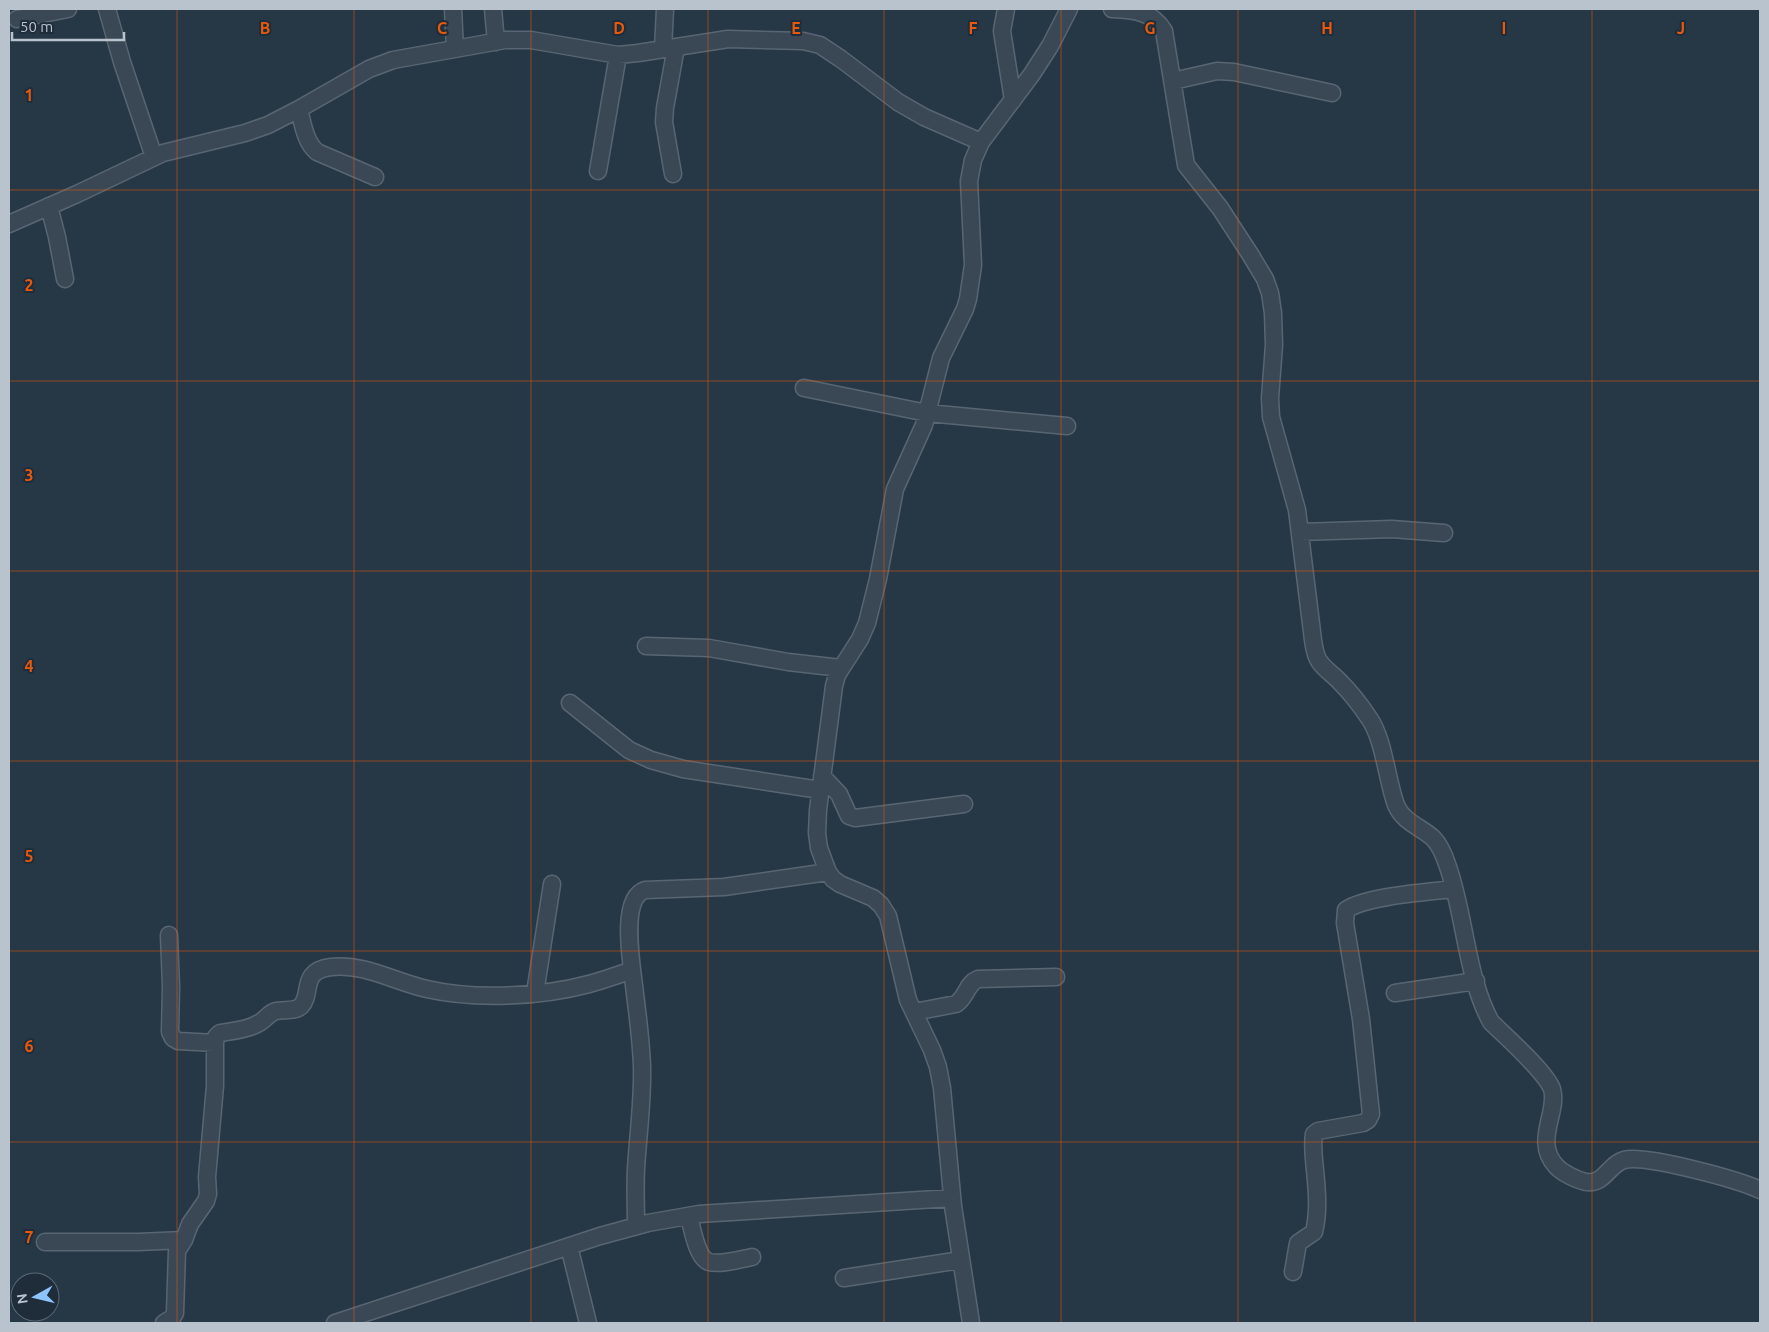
<svg xmlns="http://www.w3.org/2000/svg" width="1769" height="1332" font-family="Ubuntu,sans-serif">
	<rect width="100%" height="100%" fill="#263746"/>
	<g fill="none" stroke-linecap="round" stroke-linejoin="round">
		<g stroke="#596672" stroke-width="19">
			<path id="minor" d="M 107,9 L 122,62 L 154,157
				M 453,9 L 455,49
				M 493,9 L 496,42
				M 1006,9 L 1002,31 L 1013,100
				M 1112,9 C 1134,10 1152,11 1164,31 L 1186,165 L 1220,208 L 1250,254 L 1265,279 L 1270,293 L 1273,313 L 1274,345 L 1270,398 L 1271,417 L 1297,510 L 1313,640 C 1314,647 1315,655 1319,661 C 1325,670 1334,675 1341,683 C 1351,693 1361,706 1369,718 C 1384,739 1387,781 1396,805 C 1403,822 1421,827 1433,838 C 1440,845 1444,855 1447,864 C 1465,913 1466,977 1491,1022 C 1506,1037 1545,1071 1552,1089 C 1559,1112 1533,1141 1556,1166 C 1562,1173 1577,1180 1586,1182 C 1604,1185 1609,1164 1624,1160 C 1645,1154 1739,1180 1760,1190
				M 17,19 L 68,9
				M 663,49 L 665,9
				M 1173,81 L 1217,71 L 1234,72 L 1332,93
				M 299,109 C 303,124 305,142 317,152 L 375,177
				M 598,171 L 618,55
				M 673,174 L 664,122 L 665,108 L 676,47
				M 49,206 L 57,237 L 65,279
				M 9,224 L 77,194 L 163,153 L 245,133 L 268,125 L 299,109 L 369,69 L 393,60 L 505,40 L 531,40 L 618,55 L 638,53 L 728,39 L 803,41 L 820,45 L 841,59 L 898,102 L 924,117 L 981,142
				M 804,388 L 927,413 L 1067,426
				M 1300,532 L 1392,529 L 1444,533
				M 646,646 L 709,648 L 788,662 L 841,668
				M 570,703 L 629,750 L 651,760 L 683,769 L 820,790
				M 822,776 L 839,794 L 849,816 L 855,818 L 964,804
				M 169,935 L 171,987 L 170,1032 L 173,1038 L 178,1041 L 215,1043
				M 535,993 L 552,884
				M 1395,993 L 1476,981
				M 914,1012 L 956,1004 C 967,997 966,984 978,979 L 1056,977
				M 689,1216 C 692,1228 697,1258 709,1262 C 719,1265 742,1259 752,1257
				M 636,1226 C 636,1207 635,1188 636,1169 C 638,1135 643,1100 642,1066 C 641,1042 638,1017 635,994 C 633,971 618,899 645,890 L 724,887 L 828,872
				M 45,1242 L 138,1242 L 184,1240
				M 569,1246 L 588,1323
				M 1293,1272 L 1298,1243 L 1314,1232 C 1319,1212 1317,1190 1315,1170 C 1314,1159 1312,1145 1314,1134 L 1318,1131 L 1363,1123 L 1368,1120 L 1371,1114 L 1361,1019 L 1345,923 L 1346,910 C 1365,896 1429,892 1454,889
				M 844,1278 L 961,1260
				M 164,1323 L 172,1318 L 175,1313 L 177,1251 L 184,1240 L 190,1224 L 206,1201 L 208,1194 L 207,1177 L 215,1086 L 215,1043 L 216,1037 L 220,1033 C 232,1031 247,1030 257,1024 C 265,1021 268,1013 276,1011 C 284,1009 295,1012 301,1006 C 313,994 299,971 331,967 C 364,963 395,982 427,989 C 475,1000 541,997 589,984 C 604,980 618,975 632,970
				M 335,1323 L 600,1236 L 648,1223 L 699,1214 L 952,1198
				M 971,1323 L 953,1206 L 942,1088 L 938,1067 L 932,1050 L 908,1000 L 888,916 L 881,905 L 873,898 L 840,884 L 833,879 L 828,872 L 819,848 L 817,833 L 818,810 L 834,686 L 837,675 L 860,639 L 867,623 L 878,579 L 895,489 L 924,425 L 941,358 L 965,309 L 968,299 L 973,265 L 969,181 L 973,160 L 981,142 L 1032,74 L 1050,46 L 1069,9"/>
		</g>
		<use href="#minor" stroke="#3a4855" stroke-width="16"/>
	</g>
	<path fill="none" stroke="#e8590c" stroke-width="1" stroke-opacity="0.55" d="M 177,9 L 177,1323M 354,9 L 354,1323M 531,9 L 531,1323M 708,9 L 708,1323M 884,9 L 884,1323M 1061,9 L 1061,1323M 1238,9 L 1238,1323M 1415,9 L 1415,1323M 1592,9 L 1592,1323M 9,190 L 1760,190M 9,381 L 1760,381M 9,571 L 1760,571M 9,761 L 1760,761M 9,951 L 1760,951M 9,1142 L 1760,1142"/>
	<g font-size="16" text-anchor="middle" font-weight="bold" fill="#e8590c" stroke="#1f2d3b" stroke-width="4" stroke-linejoin="round" paint-order="stroke">
		<text x="265" y="34">B</text>
		<text x="442" y="34">C</text>
		<text x="619" y="34">D</text>
		<text x="796" y="34">E</text>
		<text x="973" y="34">F</text>
		<text x="1150" y="34">G</text>
		<text x="1327" y="34">H</text>
		<text x="1504" y="34">I</text>
		<text x="1681" y="34">J</text>
		<text x="29" y="101">1</text>
		<text x="29" y="291">2</text>
		<text x="29" y="481">3</text>
		<text x="29" y="672">4</text>
		<text x="29" y="862">5</text>
		<text x="29" y="1052">6</text>
		<text x="29" y="1243">7</text>
	</g>
	<rect width="1769" height="1332" fill="none" stroke="#b8c3ce" stroke-width="20"/>
	<g transform="translate(35 1297) rotate(262)"><circle r="24" fill="#1f2d3b" stroke="#5c6976"/>
	<path d="M0-4L9 19L0 12L-9 19Z" fill="#8dc4ff"/>
	<text y="-8" font-size="14" font-weight="bold" text-anchor="middle" fill="#b8c3ce">N</text>
	</g>
	<path d="M12 32v8h112v-8" fill="none" stroke="#b8c3ce" stroke-width="2.5"/>
	<text x="20" y="32" font-size="15" fill="#b8c3ce" stroke="#1f2d3b" stroke-width="4" paint-order="stroke">50 m</text>
</svg>
